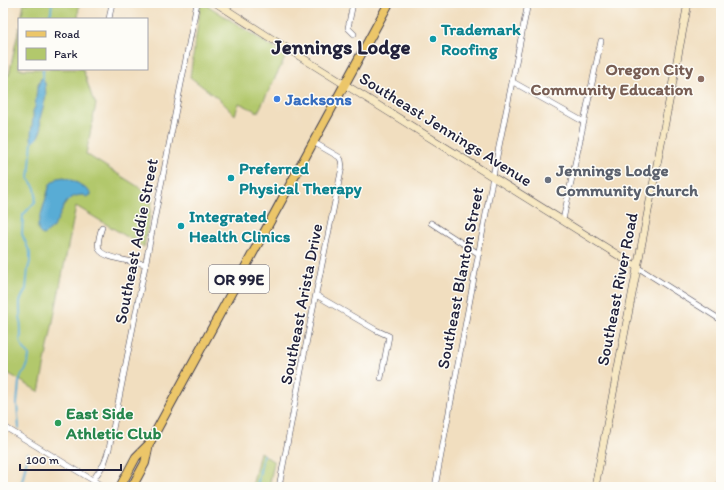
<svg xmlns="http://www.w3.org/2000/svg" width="724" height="490" font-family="Itim,sans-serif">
	<rect width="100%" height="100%" fill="#fdfcf7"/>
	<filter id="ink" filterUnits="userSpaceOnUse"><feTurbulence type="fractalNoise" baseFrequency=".025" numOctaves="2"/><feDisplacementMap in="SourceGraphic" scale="8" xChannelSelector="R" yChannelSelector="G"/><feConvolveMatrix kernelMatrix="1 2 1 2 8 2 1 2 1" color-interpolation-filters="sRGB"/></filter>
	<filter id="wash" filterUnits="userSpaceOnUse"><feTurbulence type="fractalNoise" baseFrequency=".012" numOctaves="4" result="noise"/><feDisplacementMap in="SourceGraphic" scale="16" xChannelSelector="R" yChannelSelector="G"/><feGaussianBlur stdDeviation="0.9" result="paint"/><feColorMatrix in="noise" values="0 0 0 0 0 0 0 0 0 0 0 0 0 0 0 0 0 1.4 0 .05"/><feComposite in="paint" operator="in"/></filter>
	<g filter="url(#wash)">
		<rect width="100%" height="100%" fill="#f1debf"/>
		<path fill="#b2c86c" stroke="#6a7554" d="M 24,3 L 79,3 L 78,19 L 21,19 Z
			M 201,3 L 204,3 L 286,56 L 258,112 L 239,103 L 235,115 L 220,100 L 190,77 Z
			M 19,27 L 19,69 L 83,69 L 92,97 L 96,104 L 86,154 L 153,196 L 144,247 L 76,206 L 39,392 L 3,370 L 3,71 L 9,75 Z
			M 260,452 L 274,462 L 269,487 L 252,487 Z"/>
		<path fill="#59acd5" stroke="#3e6788" d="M 41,78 L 45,83 L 46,96 L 40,119 L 41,130 L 37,139 L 32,143 C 29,135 34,121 33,111 L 35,107 L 37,88 Z
			M 64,177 C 74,180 83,186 91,193 L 91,195 L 86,197 L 84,195 C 61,195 64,214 53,227 C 51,231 46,233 43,235 C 38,233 38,230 38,225 L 50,184 L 58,178 Z"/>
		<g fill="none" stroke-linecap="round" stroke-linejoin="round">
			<path stroke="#59acd5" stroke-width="2" d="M 48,19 L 51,12 L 52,3
				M 43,80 L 43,69
				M 19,428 L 17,404 L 19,382 L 22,374 L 25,371 L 28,364 L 29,355 L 22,346 L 20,340 L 21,335 L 20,309 L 20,301 L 26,289 L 28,269 L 30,262 L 30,253 L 22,234 L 23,215 L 35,202 L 36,195 L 35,188 L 29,179 L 32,141
				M 21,487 L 28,453
				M 257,487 L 263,455"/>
		</g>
	</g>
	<g filter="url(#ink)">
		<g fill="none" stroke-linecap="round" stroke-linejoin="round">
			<g stroke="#413e4f" stroke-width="6">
				<path id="street" d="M 353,3 L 348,28 L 354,34
					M 109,19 L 112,3
					M 513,82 L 584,122
					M 563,220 L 601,41
					M 431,223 L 479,254
					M 102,227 C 100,233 97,243 99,249 C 103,259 136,262 146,264
					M 637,267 L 721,320
					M 316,295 L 376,330 L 389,336 L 381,378
					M 3,426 L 104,487
					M 93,480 L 104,464 L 109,449 L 197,3
					M 279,487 L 312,313 L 342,167 L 341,160 L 339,157 L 313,142
					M 435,487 L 493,176 L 528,3
					M 719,487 L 721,476"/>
			</g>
			<g stroke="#413e4f" stroke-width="8">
				<path id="secondary" d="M 216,3 L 272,39 L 637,267
					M 595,487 L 688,3"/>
			</g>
			<g stroke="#413e4f" stroke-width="10">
				<path id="primary" d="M 120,487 L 136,457 L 149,444 L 389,3
					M 132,487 L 145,463 L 149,444"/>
			</g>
			<use href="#street" stroke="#fff" stroke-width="5"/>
			<use href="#secondary" stroke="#f7e8c3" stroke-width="7"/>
			<use href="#primary" stroke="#ecc669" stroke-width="8"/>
		</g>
	</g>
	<g fill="#0f9aa8" stroke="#fdfcf7" stroke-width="1.5">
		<circle cx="433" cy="39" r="4"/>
		<circle cx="231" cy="178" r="4"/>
		<circle cx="181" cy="226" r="4"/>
	</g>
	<circle fill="#8d6e63" stroke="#fdfcf7" stroke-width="1.5" cx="701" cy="79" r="4"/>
	<circle fill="#3f7fe0" stroke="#fdfcf7" stroke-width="1.5" cx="277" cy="99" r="4"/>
	<circle fill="#6b7280" stroke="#fdfcf7" stroke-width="1.5" cx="548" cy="180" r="4"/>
	<circle fill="#2e9e5b" stroke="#fdfcf7" stroke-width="1.5" cx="58" cy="423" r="4"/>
	<g text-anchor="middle" stroke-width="3" stroke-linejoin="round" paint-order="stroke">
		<rect fill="#fdfcf7" stroke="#646373" stroke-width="1" x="209" y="265" width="60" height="28" rx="3"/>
		<g font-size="16" font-weight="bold" fill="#22223b">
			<text x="239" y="285">OR 99E</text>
		</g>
		<g font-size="17" font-weight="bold" fill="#0d838f" stroke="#fdfcf7" text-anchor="start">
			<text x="441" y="35">Trademark<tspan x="441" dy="20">Roofing</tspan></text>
			<text x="239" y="174">Preferred<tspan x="239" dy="20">Physical Therapy</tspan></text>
			<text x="189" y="222">Integrated<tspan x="189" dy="20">Health Clinics</tspan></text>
		</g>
		<g font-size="17" font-weight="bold" fill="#785e54" stroke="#fdfcf7" text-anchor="end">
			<text x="693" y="75">Oregon City<tspan x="693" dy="20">Community Education</tspan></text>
		</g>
		<g font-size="17" font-weight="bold" fill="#366cbe" stroke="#fdfcf7" text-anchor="start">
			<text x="285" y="105">Jacksons</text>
		</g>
		<g font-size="17" fill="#22223b" stroke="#fdfcf7">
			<text transform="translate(446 129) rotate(32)" y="6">Southeast Jennings Avenue</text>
			<text transform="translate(136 241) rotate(-79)" y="6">Southeast Addie Street</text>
			<text transform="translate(460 278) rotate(-79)" y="6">Southeast Blanton Street</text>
			<text transform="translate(617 289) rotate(-79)" y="6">Southeast River Road</text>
			<text transform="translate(301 304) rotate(-79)" y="6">Southeast Arista Drive</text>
		</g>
		<g font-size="17" font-weight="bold" fill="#5b616d" stroke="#fdfcf7" text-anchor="start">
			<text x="556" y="176">Jennings Lodge<tspan x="556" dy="20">Community Church</tspan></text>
		</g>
		<g font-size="17" font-weight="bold" fill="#27864d" stroke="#fdfcf7" text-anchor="start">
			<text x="66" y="419">East Side<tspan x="66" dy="20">Athletic Club</tspan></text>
		</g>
		<g font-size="21" font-weight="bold" fill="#22223b" stroke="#fdfcf7">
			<text x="341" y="54">Jennings Lodge</text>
		</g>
	</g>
	<rect width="724" height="490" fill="none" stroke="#fdfcf7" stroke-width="16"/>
	<rect x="18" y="18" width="130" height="52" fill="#fdfcf7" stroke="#a5a5ac"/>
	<rect x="26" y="31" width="20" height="6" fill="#ecc669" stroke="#a5a5ac"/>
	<text x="54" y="38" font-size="12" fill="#22223b">Road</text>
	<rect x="26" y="48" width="20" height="12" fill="#b2c86c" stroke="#a5a5ac"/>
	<text x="54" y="58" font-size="12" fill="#22223b">Park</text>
	<path d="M20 464v6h101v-6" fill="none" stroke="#22223b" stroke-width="2"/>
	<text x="26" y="464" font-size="12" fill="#22223b" stroke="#fdfcf7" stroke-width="3" paint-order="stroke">100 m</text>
</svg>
